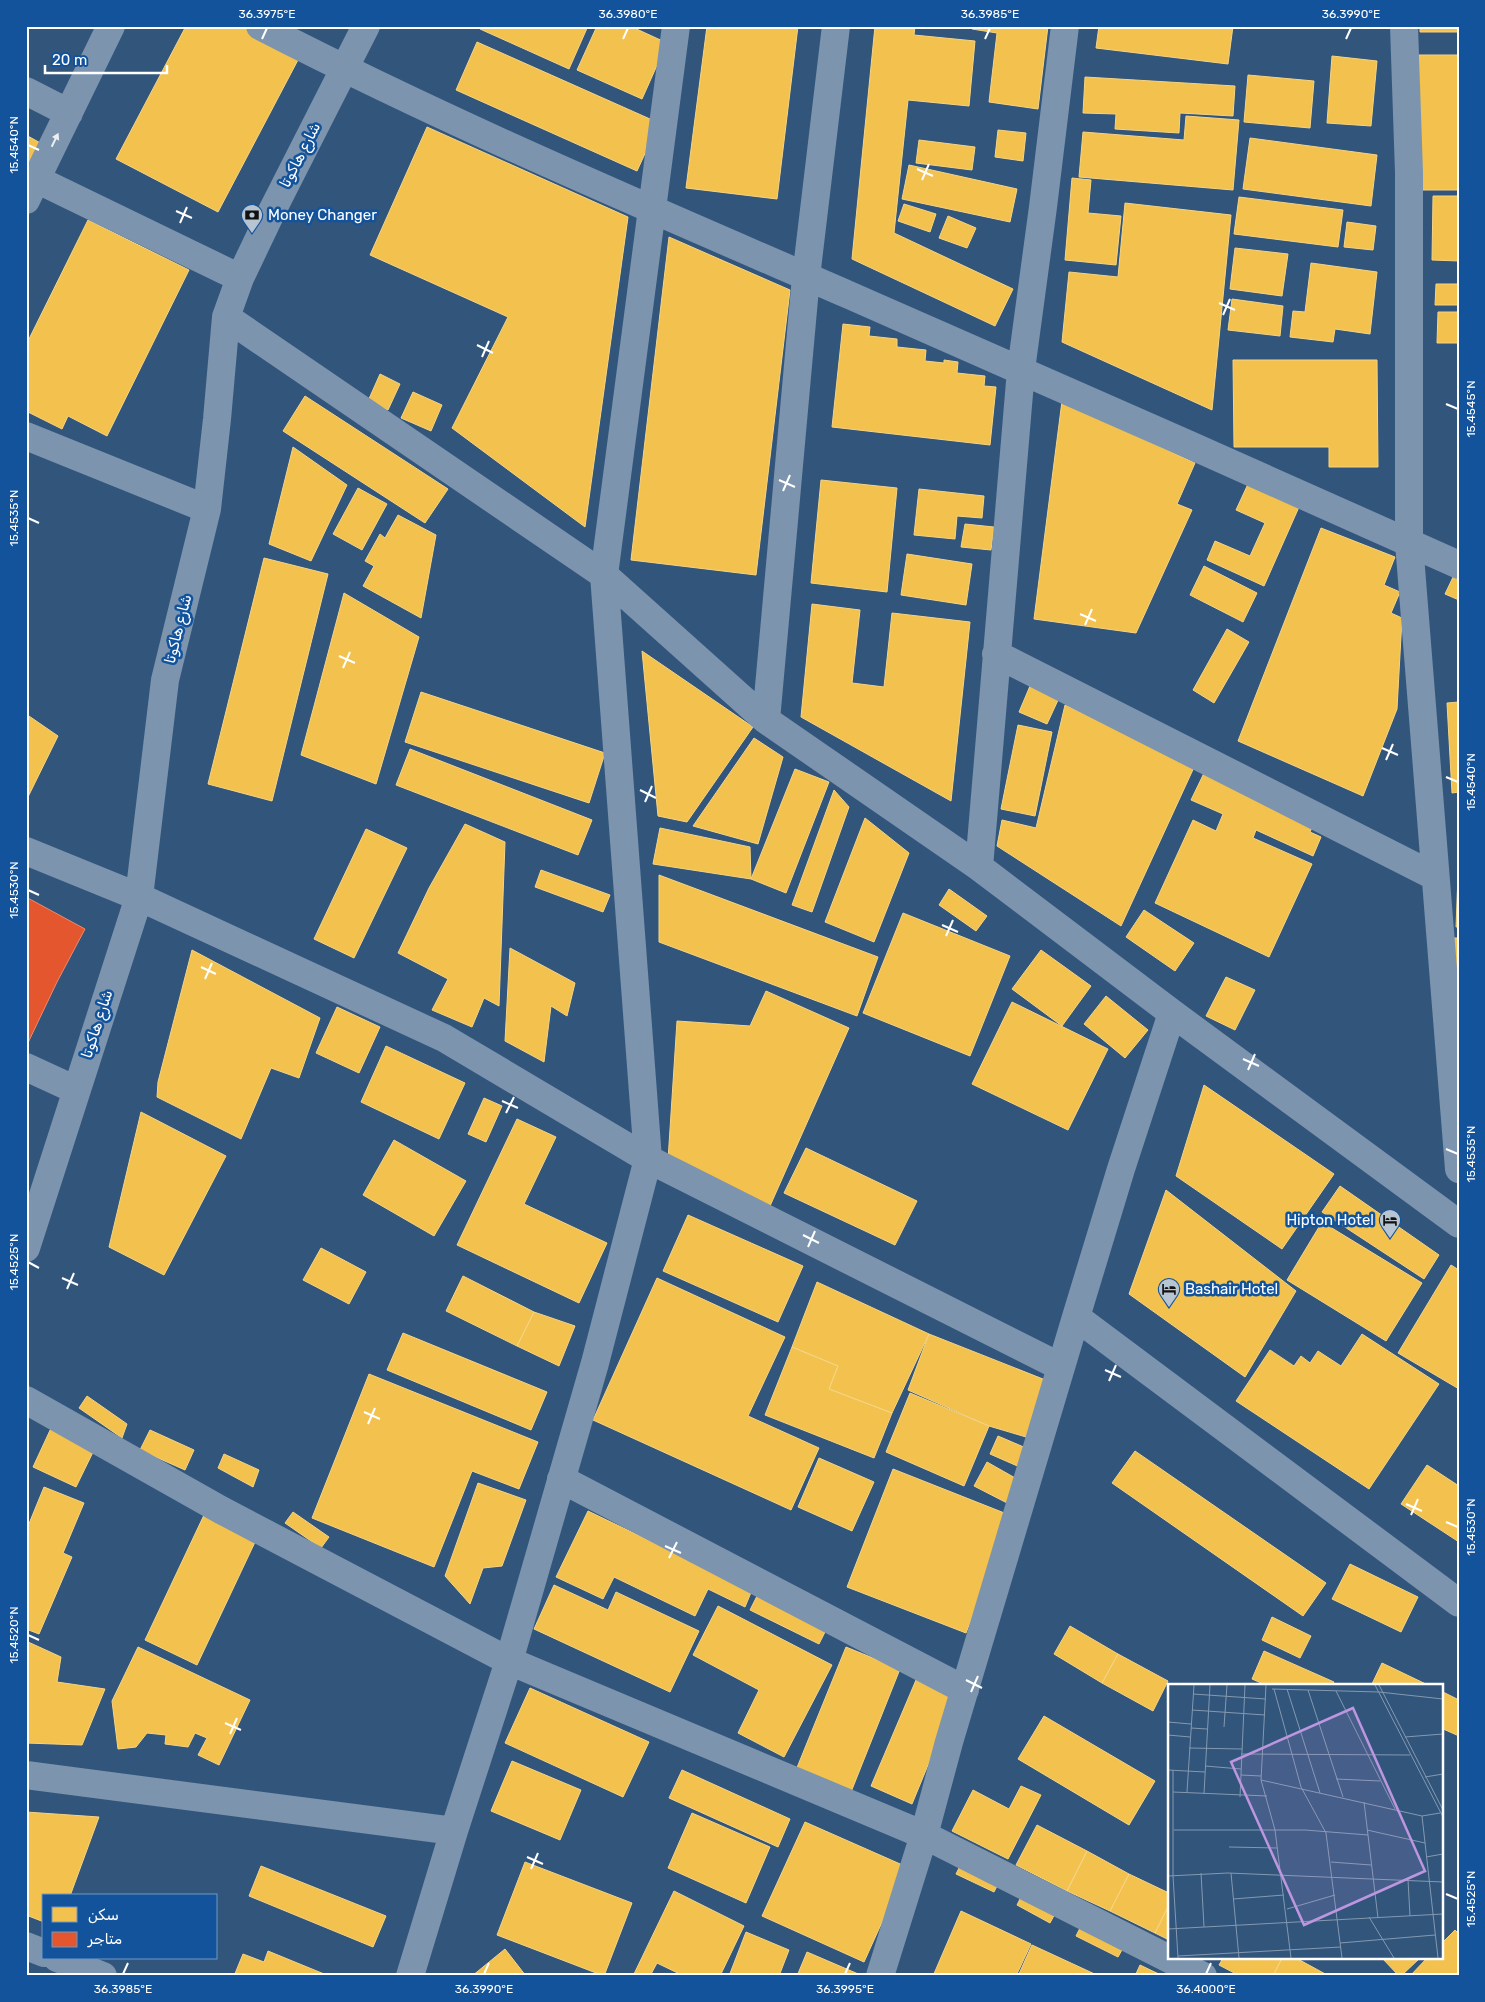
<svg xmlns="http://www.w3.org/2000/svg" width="1485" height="2002" font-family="Rubik,'Noto Naskh Arabic',sans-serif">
	<rect width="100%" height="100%" fill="#32557c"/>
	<path fill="#f2c14e" stroke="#f6d483" d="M 186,26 L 284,26 L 309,39 L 218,212 L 116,159 Z
		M 482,26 L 588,26 L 569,69 L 480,29 Z
		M 597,26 L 630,26 L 667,43 L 642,99 L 577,70 Z
		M 707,26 L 798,26 L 777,199 L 686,188 Z
		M 875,26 L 915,26 L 914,35 L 975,41 L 969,106 L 908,100 L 894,233 L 1013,289 L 995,326 L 852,259 Z
		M 972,26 L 1048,26 L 1038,109 L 989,102 L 997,33 L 972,29 Z
		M 1099,26 L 1233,26 L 1228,64 L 1096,48 Z
		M 1420,26 L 1459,26 L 1459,32 L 1420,32 Z
		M 477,42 L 659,123 L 637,171 L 456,90 Z
		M 1419,55 L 1459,55 L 1459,190 L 1421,190 Z
		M 1332,56 L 1377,61 L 1371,126 L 1327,123 Z
		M 1248,75 L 1314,81 L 1310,128 L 1244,122 Z
		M 1085,77 L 1235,86 L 1233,116 L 1180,113 L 1179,133 L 1115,129 L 1116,114 L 1083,113 Z
		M 1186,116 L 1239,120 L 1233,190 L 1079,177 L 1083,132 L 1184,140 Z
		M 427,127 L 628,217 L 585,527 L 452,428 L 508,317 L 370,255 Z
		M 998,130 L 1026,133 L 1023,161 L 995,157 Z
		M 26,135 L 44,145 L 26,177 Z
		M 1250,138 L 1377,155 L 1371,206 L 1243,189 Z
		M 919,140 L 975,147 L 972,170 L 916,163 Z
		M 909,165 L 1017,189 L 1010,222 L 902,199 Z
		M 1072,178 L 1091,180 L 1088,213 L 1121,216 L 1116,265 L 1065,260 Z
		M 1433,196 L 1459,196 L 1459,261 L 1432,260 Z
		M 1239,197 L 1343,210 L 1338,247 L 1234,234 Z
		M 1125,203 L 1231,215 L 1212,410 L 1062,342 L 1069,272 L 1118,277 Z
		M 904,204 L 936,214 L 930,232 L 898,221 Z
		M 948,216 L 976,228 L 967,248 L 939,238 Z
		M 88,220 L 189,270 L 107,436 L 68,416 L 62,429 L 26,411 L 26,345 Z
		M 1347,222 L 1376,226 L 1373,250 L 1344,247 Z
		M 669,237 L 790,290 L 756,575 L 631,560 Z
		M 1235,248 L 1288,254 L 1282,296 L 1230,289 Z
		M 1311,263 L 1377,272 L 1370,334 L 1335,329 L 1333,342 L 1290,337 L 1293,311 L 1305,312 Z
		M 1436,284 L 1459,284 L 1459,305 L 1435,305 Z
		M 1232,299 L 1283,306 L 1280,336 L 1228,330 Z
		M 1438,312 L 1459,312 L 1459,343 L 1437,343 Z
		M 843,324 L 870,327 L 869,336 L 897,339 L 897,347 L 926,350 L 925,361 L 944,363 L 944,360 L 958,362 L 957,373 L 985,376 L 984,386 L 996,387 L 990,445 L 832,427 Z
		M 1233,360 L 1377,360 L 1378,467 L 1329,467 L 1329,447 L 1234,447 Z
		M 380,374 L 400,384 L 388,410 L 368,401 Z
		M 413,392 L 442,405 L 431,431 L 401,418 Z
		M 305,396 L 448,489 L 425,523 L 283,431 Z
		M 1062,401 L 1195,463 L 1177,504 L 1192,510 L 1136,633 L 1034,619 Z
		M 293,447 L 347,485 L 311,561 L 269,544 Z
		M 821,480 L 897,488 L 887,592 L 811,583 Z
		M 1248,484 L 1299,507 L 1264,586 L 1207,560 L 1215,541 L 1250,556 L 1265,523 L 1236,510 Z
		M 358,488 L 387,504 L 362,550 L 333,534 Z
		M 919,489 L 984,496 L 982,518 L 957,516 L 955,539 L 914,535 Z
		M 398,515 L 436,535 L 421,618 L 363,586 L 374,566 L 365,561 L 380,534 L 385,538 Z
		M 965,524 L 994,527 L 991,550 L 961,547 Z
		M 1321,528 L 1395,557 L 1384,585 L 1400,592 L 1391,613 L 1402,618 L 1397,709 L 1363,796 L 1238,741 Z
		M 907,554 L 972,564 L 966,605 L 901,595 Z
		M 264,558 L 328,574 L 272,801 L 208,784 Z
		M 1204,566 L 1257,593 L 1243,622 L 1190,595 Z
		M 1455,573 L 1459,575 L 1459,600 L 1445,594 Z
		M 344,593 L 419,637 L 376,784 L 301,755 Z
		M 812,604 L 860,610 L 852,683 L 884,687 L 892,613 L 970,622 L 951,801 L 801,717 Z
		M 1227,629 L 1249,642 L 1214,703 L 1193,690 Z
		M 642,651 L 753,727 L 687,822 L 658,816 Z
		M 1030,686 L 1059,698 L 1047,724 L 1019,712 Z
		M 421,692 L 605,753 L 589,803 L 405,742 Z
		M 1459,702 L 1459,792 L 1452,793 L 1447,703 Z
		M 1065,705 L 1196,763 L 1121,926 L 997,846 L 1002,820 L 1036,828 Z
		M 26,714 L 58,736 L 26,801 Z
		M 1018,725 L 1052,732 L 1035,816 L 1001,809 Z
		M 754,738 L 783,757 L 758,844 L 693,826 Z
		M 410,749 L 592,820 L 578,855 L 396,785 Z
		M 795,769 L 829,782 L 786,893 L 751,879 Z
		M 1205,771 L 1313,825 L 1310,832 L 1321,837 L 1313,856 L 1256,830 L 1253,838 L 1312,864 L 1269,957 L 1155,903 L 1193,820 L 1216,831 L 1223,814 L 1191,800 Z
		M 834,790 L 849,807 L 812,912 L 792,905 Z
		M 865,818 L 909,853 L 874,942 L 825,922 Z
		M 465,824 L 505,842 L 499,1006 L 484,998 L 472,1027 L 432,1010 L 448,979 L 398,953 L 429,888 Z
		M 660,828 L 750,847 L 751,879 L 653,864 Z
		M 366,829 L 407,848 L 354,958 L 314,939 Z
		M 541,870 L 610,895 L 603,912 L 535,887 Z
		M 659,875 L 878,957 L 857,1016 L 659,942 Z
		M 1458,875 L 1459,875 L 1459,927 L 1456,927 Z
		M 949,889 L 987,916 L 976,931 L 939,905 Z
		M 1144,910 L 1194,943 L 1175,971 L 1126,937 Z
		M 903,913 L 1010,956 L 970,1056 L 863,1013 Z
		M 1449,938 L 1459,938 L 1459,1009 Z
		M 510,948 L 575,983 L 567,1016 L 551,1006 L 544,1062 L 505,1041 Z
		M 192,950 L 320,1018 L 299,1078 L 271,1068 L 241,1139 L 157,1097 L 158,1082 Z
		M 1041,950 L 1091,986 L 1062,1026 L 1012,989 Z
		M 1226,977 L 1255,990 L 1235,1030 L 1206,1016 Z
		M 766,991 L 849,1028 L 770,1206 L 668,1160 L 677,1021 L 750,1026 Z
		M 1106,996 L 1148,1030 L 1125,1058 L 1084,1024 Z
		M 1012,1002 L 1108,1049 L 1068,1130 L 972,1084 Z
		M 337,1007 L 380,1027 L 359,1073 L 316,1053 Z
		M 386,1046 L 465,1083 L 439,1139 L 361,1102 Z
		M 1204,1085 L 1334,1174 L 1282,1249 L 1176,1176 Z
		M 484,1098 L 502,1106 L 486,1142 L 468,1134 Z
		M 141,1112 L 226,1156 L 164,1275 L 109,1247 Z
		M 517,1119 L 556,1137 L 524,1204 L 607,1243 L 579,1303 L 457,1245 Z
		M 394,1140 L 466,1181 L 434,1236 L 363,1195 Z
		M 806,1148 L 917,1201 L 895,1245 L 784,1193 Z
		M 1340,1186 L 1439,1255 L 1424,1279 L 1322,1212 Z
		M 1166,1190 L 1296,1291 L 1245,1377 L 1129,1294 Z
		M 688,1215 L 803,1266 L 778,1322 L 663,1271 Z
		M 1322,1222 L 1422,1283 L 1386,1341 L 1287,1280 Z
		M 321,1248 L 366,1272 L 349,1304 L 303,1280 Z
		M 1451,1265 L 1459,1270 L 1459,1389 L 1398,1353 Z
		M 463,1276 L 534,1312 L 517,1346 L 446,1311 Z
		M 657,1278 L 785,1337 L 748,1416 L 819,1448 L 791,1510 L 593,1420 Z
		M 817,1282 L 929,1334 L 892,1413 L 829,1389 L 838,1366 L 792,1347 Z
		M 534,1312 L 575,1326 L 559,1366 L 517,1346 Z
		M 403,1333 L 547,1392 L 531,1430 L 387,1370 Z
		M 929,1334 L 1048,1381 L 1026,1437 L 989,1426 L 908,1390 Z
		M 1362,1334 L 1439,1384 L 1369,1489 L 1236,1401 L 1270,1350 L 1294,1366 L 1301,1356 L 1310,1363 L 1318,1351 L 1341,1366 Z
		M 792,1347 L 838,1366 L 829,1389 L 892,1413 L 874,1458 L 765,1415 Z
		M 369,1374 L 538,1442 L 519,1489 L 472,1471 L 434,1567 L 312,1518 Z
		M 910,1393 L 989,1426 L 964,1486 L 886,1452 Z
		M 87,1396 L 127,1424 L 122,1438 L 79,1408 Z
		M 52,1426 L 96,1446 L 76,1487 L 33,1467 Z
		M 150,1430 L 194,1450 L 185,1470 L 140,1450 Z
		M 998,1436 L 1026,1448 L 1022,1468 L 990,1454 Z
		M 1135,1451 L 1326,1583 L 1303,1616 L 1112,1483 Z
		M 224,1454 L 259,1470 L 253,1487 L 218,1468 Z
		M 819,1458 L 874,1482 L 852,1531 L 798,1507 Z
		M 987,1462 L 1017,1479 L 1011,1505 L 974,1486 Z
		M 1427,1465 L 1459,1486 L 1459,1542 L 1401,1504 Z
		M 893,1469 L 1012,1516 L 966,1633 L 847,1587 Z
		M 478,1483 L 526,1500 L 502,1566 L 483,1568 L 470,1604 L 445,1576 Z
		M 44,1487 L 84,1503 L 63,1553 L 72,1557 L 39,1634 L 26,1629 L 26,1531 Z
		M 588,1511 L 752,1590 L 745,1607 L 708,1589 L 695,1616 L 614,1577 L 603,1599 L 556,1577 Z
		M 293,1512 L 329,1537 L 321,1548 L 285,1523 Z
		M 204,1515 L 256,1540 L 197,1665 L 145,1640 Z
		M 1350,1564 L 1418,1597 L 1401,1632 L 1332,1599 Z
		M 554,1585 L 608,1610 L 616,1592 L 699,1631 L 670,1692 L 534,1629 Z
		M 757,1596 L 826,1630 L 819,1644 L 750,1610 Z
		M 718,1606 L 832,1665 L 784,1757 L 738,1733 L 759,1690 L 693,1655 Z
		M 1272,1617 L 1311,1636 L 1300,1658 L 1262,1640 Z
		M 1070,1626 L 1118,1654 L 1102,1683 L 1054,1654 Z
		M 26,1641 L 61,1657 L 57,1682 L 105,1689 L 82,1745 L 26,1743 Z
		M 138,1647 L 250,1700 L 219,1765 L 198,1755 L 207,1738 L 195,1733 L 188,1747 L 165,1744 L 166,1735 L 147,1733 L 136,1747 L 118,1749 L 112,1701 Z
		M 846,1647 L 900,1669 L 851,1792 L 796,1770 Z
		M 1264,1651 L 1334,1682 L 1332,1686 L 1268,1686 L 1252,1679 Z
		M 1118,1654 L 1168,1681 L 1153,1711 L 1102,1683 Z
		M 1382,1663 L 1430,1686 L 1371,1686 Z
		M 916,1680 L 956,1697 L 912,1804 L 871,1786 Z
		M 530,1688 L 649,1742 L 623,1797 L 505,1743 Z
		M 1441,1691 L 1459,1700 L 1459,1736 L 1441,1728 Z
		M 1044,1716 L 1155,1781 L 1129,1825 L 1018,1759 Z
		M 512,1761 L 581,1790 L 560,1840 L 491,1811 Z
		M 682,1770 L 790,1819 L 778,1847 L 669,1798 Z
		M 1021,1786 L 1041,1795 L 1008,1859 L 952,1831 L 973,1790 L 1009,1809 Z
		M 26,1812 L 99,1817 L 70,1896 L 44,1896 L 44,1922 L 26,1915 Z
		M 692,1813 L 770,1847 L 746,1903 L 668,1868 Z
		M 805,1822 L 907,1867 L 864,1962 L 762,1916 Z
		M 1037,1825 L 1087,1851 L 1067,1891 L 1016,1865 Z
		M 1087,1851 L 1129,1874 L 1110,1911 L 1067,1891 Z
		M 525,1862 L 632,1903 L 604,1976 L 497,1935 Z
		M 962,1862 L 1000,1880 L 994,1892 L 956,1874 Z
		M 261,1866 L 386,1916 L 373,1947 L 249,1896 Z
		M 1129,1874 L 1169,1893 L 1169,1905 L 1155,1933 L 1110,1911 Z
		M 674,1891 L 744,1926 L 720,1976 L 684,1976 L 657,1963 L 650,1976 L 633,1976 Z
		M 1024,1891 L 1058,1908 L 1050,1923 L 1017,1905 Z
		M 1169,1905 L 1169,1940 L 1155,1933 Z
		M 961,1911 L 1031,1944 L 1016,1976 L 933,1976 Z
		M 1081,1926 L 1123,1948 L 1118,1957 L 1076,1936 Z
		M 1455,1930 L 1459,1934 L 1459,1976 L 1410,1976 L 1427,1958 L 1441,1958 L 1441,1944 Z
		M 746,1932 L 789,1950 L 779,1976 L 729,1976 Z
		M 1032,1945 L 1099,1976 L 1018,1976 Z
		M 505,1949 L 526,1976 L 472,1976 Z
		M 268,1951 L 329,1976 L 234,1976 L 243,1954 L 264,1962 Z
		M 807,1952 L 863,1976 L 797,1976 Z
		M 1223,1958 L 1282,1958 L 1273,1976 L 1240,1976 L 1219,1965 Z
		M 1282,1958 L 1296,1958 L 1329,1976 L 1273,1976 Z
		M 1382,1958 L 1420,1958 L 1401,1976 L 1399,1976 Z
		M 1140,1965 L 1163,1976 L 1135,1976 Z"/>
	<path fill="#e4572e" stroke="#ec896d" d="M 26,897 L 85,929 L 57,982 L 26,1047 Z"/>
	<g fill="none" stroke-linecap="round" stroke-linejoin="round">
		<path stroke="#7c94ae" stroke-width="28" d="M 260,26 C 452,125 651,209 849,295 C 1053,384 1256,474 1459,565
			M 1404,26 L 1409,173 L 1409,543 L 1459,1169
			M 26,91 L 69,113
			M 36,179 L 240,278
			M 26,200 L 111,26
			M 226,317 L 604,575 L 766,720 L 979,867 L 1172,1013 L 1459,1224
			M 26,436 L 207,509
			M 996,654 L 1434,876
			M 766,720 L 806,277 L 836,26
			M 26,851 L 139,897 L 444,1038 L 648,1159 L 1061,1367
			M 979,867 L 1021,370 L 1043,207 L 1065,26
			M 26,1067 L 76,1090
			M 26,1248 L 139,897 L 165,680 L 207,509 L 217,419 L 226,317 L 240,278 L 272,211 L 366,26
			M 1076,1317 L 1459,1603
			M 26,1400 L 221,1510 L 509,1661 L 924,1835 L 1203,1976
			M 561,1479 L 965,1690
			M 26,1775 L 454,1831
			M 26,1946 L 44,1953
			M 57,1958 L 103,1976
			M 410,1976 L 454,1831 L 509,1661 L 595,1363 L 648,1159 L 604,575 L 676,26
			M 880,1976 L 924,1835 L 949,1742 L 1076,1317 L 1121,1169 L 1172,1013"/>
	</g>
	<defs><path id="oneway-solid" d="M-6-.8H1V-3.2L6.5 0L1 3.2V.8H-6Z" transform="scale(1.25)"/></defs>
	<use fill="#ebeff3" href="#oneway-solid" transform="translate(55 140) rotate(-64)"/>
	<path fill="none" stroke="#fff" stroke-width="2" d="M 262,39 L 267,28M 623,39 L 628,28M 985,39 L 990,28M 1346,39 L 1351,28M 28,145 L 39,150M 917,169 L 933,176M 922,180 L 929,164M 176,211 L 192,218M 180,223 L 187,207M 1219,303 L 1235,310M 1223,315 L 1230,299M 477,345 L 493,353M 482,357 L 489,341M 1446,404 L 1458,409M 779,480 L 795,487M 783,491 L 790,475M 28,518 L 39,523M 1080,614 L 1096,621M 1085,625 L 1092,609M 339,656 L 355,663M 343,668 L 350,652M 1382,748 L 1398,755M 1386,760 L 1393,744M 1446,777 L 1458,782M 640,790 L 656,798M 645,802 L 652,786M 28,890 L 39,895M 942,925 L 958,932M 946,936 L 953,920M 201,967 L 216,974M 205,979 L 212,963M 1243,1059 L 1259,1066M 1248,1070 L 1255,1054M 502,1101 L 518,1108M 506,1113 L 514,1097M 1446,1149 L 1458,1154M 803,1235 L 819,1243M 808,1247 L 815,1231M 28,1262 L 39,1268M 62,1278 L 78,1285M 67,1289 L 74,1273M 1105,1370 L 1121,1377M 1109,1381 L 1116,1365M 364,1412 L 380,1419M 368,1424 L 375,1408M 1406,1504 L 1422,1511M 1411,1515 L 1418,1499M 1446,1522 L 1458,1527M 665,1546 L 681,1553M 669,1558 L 677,1542M 28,1635 L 39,1640M 966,1680 L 982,1688M 971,1692 L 978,1676M 225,1723 L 241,1730M 230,1734 L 237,1718M 527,1857 L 543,1864M 531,1869 L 538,1853M 1446,1894 L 1458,1899M 123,1974 L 128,1963M 484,1974 L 489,1963M 845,1974 L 850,1963M 1206,1974 L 1211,1963"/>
	<defs>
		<g id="bank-pin" transform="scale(1.125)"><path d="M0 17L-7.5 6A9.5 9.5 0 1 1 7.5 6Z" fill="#b7c4d1" stroke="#12539c"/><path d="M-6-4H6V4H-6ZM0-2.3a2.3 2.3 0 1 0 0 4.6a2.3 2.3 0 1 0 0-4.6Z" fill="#111"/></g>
		<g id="hotel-pin" transform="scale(1.125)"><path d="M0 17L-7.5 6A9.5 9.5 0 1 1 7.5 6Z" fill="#b7c4d1" stroke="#12539c"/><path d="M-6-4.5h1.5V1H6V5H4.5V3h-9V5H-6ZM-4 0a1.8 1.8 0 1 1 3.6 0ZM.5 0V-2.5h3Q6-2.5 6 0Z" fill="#111"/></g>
	</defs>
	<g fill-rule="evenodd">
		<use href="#bank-pin" x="252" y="215"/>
		<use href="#hotel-pin" x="1390" y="1220"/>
		<use href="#hotel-pin" x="1169" y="1289"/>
	</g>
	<g text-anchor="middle" stroke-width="5" stroke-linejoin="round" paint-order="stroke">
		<g font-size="15" fill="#fff" stroke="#12539c">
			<text transform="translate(300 155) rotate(-63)" y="5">شارع هاكوتا</text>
			<text transform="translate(178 629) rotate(-76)" y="5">شارع هاكوتا</text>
			<text transform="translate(97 1024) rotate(-72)" y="5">شارع هاكوتا</text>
		</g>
		<g font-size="15" fill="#fff" stroke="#12539c" text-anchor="start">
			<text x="268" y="220">Money Changer</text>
			<text x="1374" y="1225" text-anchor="end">Hipton Hotel</text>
			<text x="1185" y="1294">Bashair Hotel</text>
		</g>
	</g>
	<g transform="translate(1168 1684)">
		<rect width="275" height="275" fill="#32557c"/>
		<path fill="none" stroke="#8499b0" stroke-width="1" d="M 98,1 L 93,96 L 107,146 L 123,274M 207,1 L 275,133M 211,1 L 275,126M 104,5 L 211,8 L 275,15M 106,5 L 133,103 L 158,149 L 174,274M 119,5 L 152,109M 140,6 L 175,113M 168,7 L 227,125M 25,10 L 98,15M 24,26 L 97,31M 0,38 L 23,40M 56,43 L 59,1M 23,44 L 39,45M 0,51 L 22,53M 237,53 L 275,50M 21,64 L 74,65M 73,70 L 242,71M 37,82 L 73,85M 0,86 L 37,88M 5,86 L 5,192 L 10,274M 73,91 L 93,92M 257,93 L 275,90M 168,95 L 212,97M 93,96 L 254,132 L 272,129M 5,108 L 99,112M 19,108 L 26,1M 36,110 L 42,1M 72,113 L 77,1M 196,118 L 210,234M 254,132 L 270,274M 6,146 L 137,146 L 200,151M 199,146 L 257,159M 61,163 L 109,164M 258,173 L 275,170M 163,178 L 203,181M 33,189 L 36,243M 63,189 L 71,274M 0,192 L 60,189 L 275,198M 240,196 L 242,232M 65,215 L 116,211M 119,225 L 167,211M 201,233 L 226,274M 0,245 L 275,230M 172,259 L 267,251M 10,272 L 173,263"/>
		<path fill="#bd96df" fill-opacity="0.15" stroke="#bd96df" stroke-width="2.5" d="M 185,24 L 257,187 L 136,241 L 63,78 Z"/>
		<rect width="275" height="275" fill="none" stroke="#fff" stroke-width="2.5"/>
	</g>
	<rect width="1485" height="2002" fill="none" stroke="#12539c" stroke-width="55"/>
	<rect x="42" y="1894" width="175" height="65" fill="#12539c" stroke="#7198c4"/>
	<rect x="52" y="1907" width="25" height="15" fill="#f2c14e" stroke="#7198c4"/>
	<text x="88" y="1920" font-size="15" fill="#ffffff">سكن</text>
	<rect x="52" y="1932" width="25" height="15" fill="#e4572e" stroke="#7198c4"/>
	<text x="88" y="1944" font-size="15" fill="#ffffff">متاجر</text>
	<path d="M45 65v8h122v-8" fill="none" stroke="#ffffff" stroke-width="2.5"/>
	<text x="52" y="65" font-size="15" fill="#ffffff" stroke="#12539c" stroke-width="4" paint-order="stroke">20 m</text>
	<rect x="28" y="28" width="1430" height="1946" fill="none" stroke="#fff" stroke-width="2"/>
	<g font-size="12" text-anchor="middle" fill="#fff">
		<text x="267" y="18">36.3975°E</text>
		<text x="628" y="18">36.3980°E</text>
		<text x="990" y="18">36.3985°E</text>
		<text x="1351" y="18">36.3990°E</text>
		<text transform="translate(14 145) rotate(-90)" y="4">15.4540°N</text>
		<text transform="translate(1471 409) rotate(-90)" y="4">15.4545°N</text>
		<text transform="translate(14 518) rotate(-90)" y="4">15.4535°N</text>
		<text transform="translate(1471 782) rotate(-90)" y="4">15.4540°N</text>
		<text transform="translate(14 890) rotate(-90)" y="4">15.4530°N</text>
		<text transform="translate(1471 1154) rotate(-90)" y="4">15.4535°N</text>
		<text transform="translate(14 1262) rotate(-90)" y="4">15.4525°N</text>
		<text transform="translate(1471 1527) rotate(-90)" y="4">15.4530°N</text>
		<text transform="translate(14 1635) rotate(-90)" y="4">15.4520°N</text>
		<text transform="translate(1471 1899) rotate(-90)" y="4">15.4525°N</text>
		<text x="123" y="1993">36.3985°E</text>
		<text x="484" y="1993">36.3990°E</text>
		<text x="845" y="1993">36.3995°E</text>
		<text x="1206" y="1993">36.4000°E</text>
	</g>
</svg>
